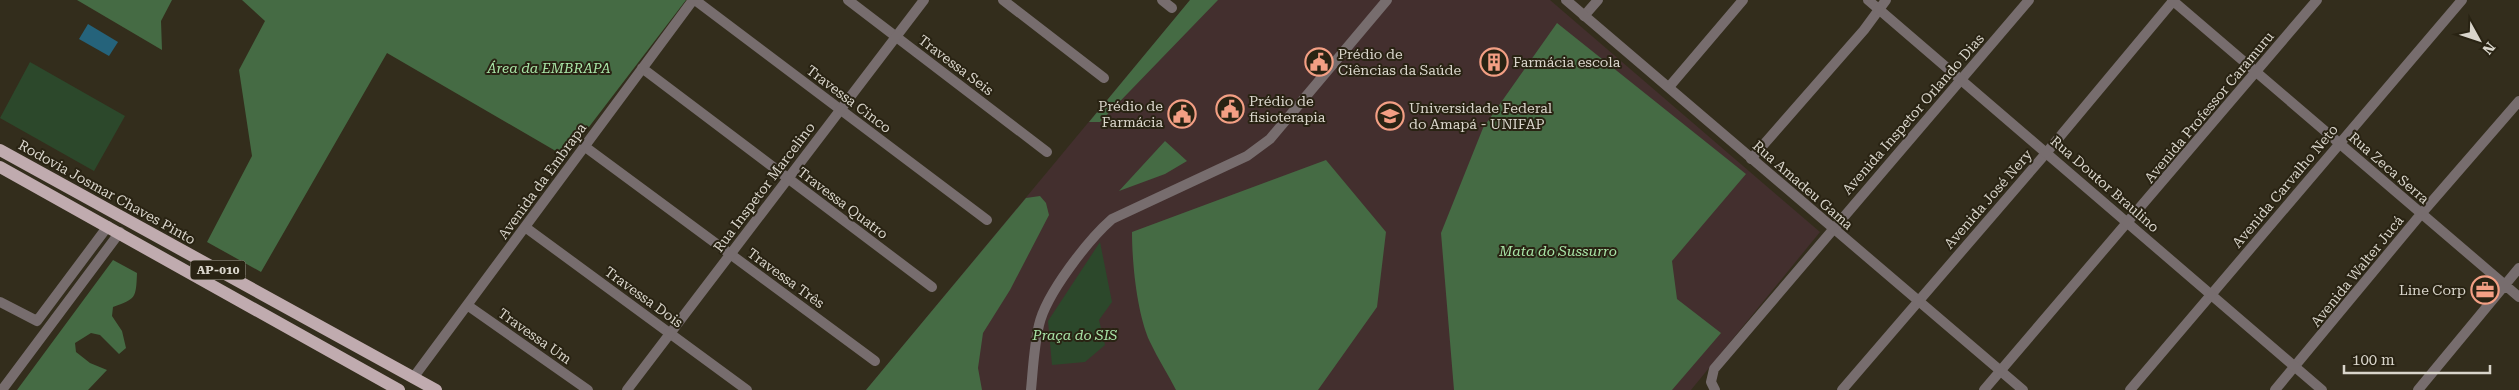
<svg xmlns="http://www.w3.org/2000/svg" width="2519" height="390" font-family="'Roboto Serif',serif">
	<rect width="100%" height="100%" fill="#332d1c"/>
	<path fill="#432f2e" d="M 1190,0 L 1550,0 L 1820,232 L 1691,390 L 866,390 Z"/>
	<path fill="#2c482b" d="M 30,62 L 125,116 L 94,171 L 0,118 Z
		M 1100,242 L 1112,302 L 1099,320 L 1105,345 L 1085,362 L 1052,365 L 1048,321 Z"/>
	<path fill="#456b44" d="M 77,0 L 172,0 L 161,21 L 162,50 Z
		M 242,0 L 686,0 L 566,157 L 387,53 L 261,272 L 207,242 L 252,156 L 239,70 L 265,21 Z
		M 1190,0 L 1218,0 L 1100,122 L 1089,122 Z
		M 1557,23 L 1746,174 L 1672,261 L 1677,299 L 1721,333 L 1672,390 L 1454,390 L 1441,233 L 1483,128 Z
		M 1165,141 L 1187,161 L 1165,174 L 1119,191 Z
		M 1326,160 L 1386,232 L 1377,307 L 1318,390 L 1176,390 C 1168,374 1158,359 1150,342 C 1137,314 1132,263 1132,232 Z
		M 1040,196 L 1046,203 L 1049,215 L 1010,290 L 983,333 L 978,368 L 982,390 L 866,390 L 1026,198 Z
		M 113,260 L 137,273 C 136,298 136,299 113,307 L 112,316 L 122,331 L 126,348 L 119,354 L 100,335 L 91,333 L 75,343 L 76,352 L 90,363 L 107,370 L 88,390 L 17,390 Z"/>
	<path fill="#25637b" d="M 88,24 L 118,42 L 109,56 L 79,39 Z"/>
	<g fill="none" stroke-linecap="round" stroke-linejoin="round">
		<path stroke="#776d6e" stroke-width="10" d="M 695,0 L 987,220
			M 848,0 L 1047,152
			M 1003,0 L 1104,78
			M 1162,0 L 1172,8
			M 2172,0 L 2519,297
			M 1584,16 L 1598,0
			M 642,68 L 932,287
			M 1669,87 L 1743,0
			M 584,146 L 875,361
			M 1751,159 L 1864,30 L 1886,0
			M 525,227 L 747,390
			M 0,302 L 37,321 L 108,226
			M 467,305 L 588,390
			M 413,378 L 693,0
			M 2,390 L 120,232
			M 1031,390 C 1033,369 1034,346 1039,325 C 1046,294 1088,240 1112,219 L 1247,156 L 1270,139 L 1387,0
			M 1715,390 L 1711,382 L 1714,369 L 2029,0
			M 1842,390 L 2047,152 L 2173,1
			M 1984,390 L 2317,0
			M 2130,390 L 2462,0
			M 2275,390 L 2421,214 L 2519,101
			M 2418,390 L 2519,268"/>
		<path stroke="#776d6e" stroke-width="10" d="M 1566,0 L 2023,390
			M 1868,0 L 2322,390
			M 627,390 L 924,0"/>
		<path stroke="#c0abaf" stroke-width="12" d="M 0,150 L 436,390
			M 0,167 L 399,390"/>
	</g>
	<defs>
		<g id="civic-ring" transform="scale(1.4375)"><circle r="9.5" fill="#292313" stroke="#f39f84" stroke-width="1.5"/><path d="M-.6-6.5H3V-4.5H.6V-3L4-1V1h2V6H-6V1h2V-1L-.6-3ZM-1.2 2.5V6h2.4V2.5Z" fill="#f39f84"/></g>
		<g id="building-ring" transform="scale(1.4375)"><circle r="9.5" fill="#292313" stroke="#f39f84" stroke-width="1.5"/><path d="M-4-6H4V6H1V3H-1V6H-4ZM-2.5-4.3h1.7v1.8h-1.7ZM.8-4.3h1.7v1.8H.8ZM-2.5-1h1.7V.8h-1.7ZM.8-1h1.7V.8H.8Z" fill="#f39f84"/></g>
		<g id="university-ring" transform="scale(1.4375)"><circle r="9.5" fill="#292313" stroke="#f39f84" stroke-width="1.5"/><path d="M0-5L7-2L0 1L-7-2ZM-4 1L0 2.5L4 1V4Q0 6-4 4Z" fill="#f39f84"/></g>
		<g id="office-ring" transform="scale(1.4375)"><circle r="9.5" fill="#292313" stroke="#f39f84" stroke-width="1.5"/><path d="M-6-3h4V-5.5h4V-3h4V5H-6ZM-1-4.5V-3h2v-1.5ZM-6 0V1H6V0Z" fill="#f39f84"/></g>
	</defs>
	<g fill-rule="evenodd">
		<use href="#civic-ring" x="1319" y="62"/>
		<use href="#building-ring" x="1494" y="62"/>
		<use href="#civic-ring" x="1230" y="109"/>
		<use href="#civic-ring" x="1182" y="114"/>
		<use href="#university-ring" x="1390" y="116"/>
		<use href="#office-ring" x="2485" y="290"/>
	</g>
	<g text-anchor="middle" stroke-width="4" stroke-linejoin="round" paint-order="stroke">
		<rect fill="#292313" stroke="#a4a094" stroke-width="1" x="190.5" y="260.5" width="55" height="19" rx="4"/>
		<g font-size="12" font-weight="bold" fill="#d9d5cb">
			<text x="218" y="274">AP-010</text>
		</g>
		<g font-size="14" fill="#d9d5cb" stroke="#292313" text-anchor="start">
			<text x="1338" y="59">Prédio de<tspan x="1338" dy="16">Ciências da Saúde</tspan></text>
			<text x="1513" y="67">Farmácia escola</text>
			<text x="1249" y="106">Prédio de<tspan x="1249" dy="16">fisioterapia</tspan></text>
			<text x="1163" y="111" text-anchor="end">Prédio de<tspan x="1163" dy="16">Farmácia</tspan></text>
			<text x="1409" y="113">Universidade Federal<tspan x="1409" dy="16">do Amapá - UNIFAP</tspan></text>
			<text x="2466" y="295" text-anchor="end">Line Corp</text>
		</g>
		<g font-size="14" fill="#d9d5cb" stroke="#292313">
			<text transform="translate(956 65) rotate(37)" y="5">Travessa Seis</text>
			<text transform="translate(849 99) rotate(37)" y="5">Travessa Cinco</text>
			<text transform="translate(2209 107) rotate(-50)" y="5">Avenida Professor Caramuru</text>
			<text transform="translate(1913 114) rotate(-49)" y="5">Avenida Inspetor Orlando Dias</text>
			<text transform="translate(2389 168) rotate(41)" y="5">Rua Zeca Serra</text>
			<text transform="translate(542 181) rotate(-54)" y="5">Avenida da Embrapa</text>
			<text transform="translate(2105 184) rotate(41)" y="5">Rua Doutor Braulino</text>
			<text transform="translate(1803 185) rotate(41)" y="5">Rua Amadeu Gama</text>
			<text transform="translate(2285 186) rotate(-50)" y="5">Avenida Carvalho Neto</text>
			<text transform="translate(764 187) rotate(-53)" y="5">Rua Inspetor Marcelino</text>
			<text transform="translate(107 192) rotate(29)" y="5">Rodovia Josmar Chaves Pinto</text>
			<text transform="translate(1988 199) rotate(-49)" y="5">Avenida José Nery</text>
			<text transform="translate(843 203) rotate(37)" y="5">Travessa Quatro</text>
			<text transform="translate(2357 271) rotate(-51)" y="5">Avenida Walter Jucá</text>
			<text transform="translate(786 278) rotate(36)" y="5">Travessa Três</text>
			<text transform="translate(644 297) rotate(36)" y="5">Travessa Dois</text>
			<text transform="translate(535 336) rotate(35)" y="5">Travessa Um</text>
		</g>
		<g font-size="14" font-style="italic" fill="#a9e5a7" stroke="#292313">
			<text x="549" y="73">Área da EMBRAPA</text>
			<text x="1558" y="256">Mata do Sussurro</text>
			<text x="1075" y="340">Praça do SIS</text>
		</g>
	</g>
	<g transform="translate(2479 40) rotate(130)" stroke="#292313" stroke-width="4" paint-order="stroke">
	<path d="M0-4L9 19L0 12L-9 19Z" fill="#d9d5cb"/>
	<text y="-8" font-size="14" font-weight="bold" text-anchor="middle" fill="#d9d5cb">N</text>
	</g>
	<path d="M2344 365v8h146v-8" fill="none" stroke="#d9d5cb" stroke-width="2.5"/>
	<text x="2352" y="365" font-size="15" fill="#d9d5cb" stroke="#292313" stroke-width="4" paint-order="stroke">100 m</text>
</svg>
